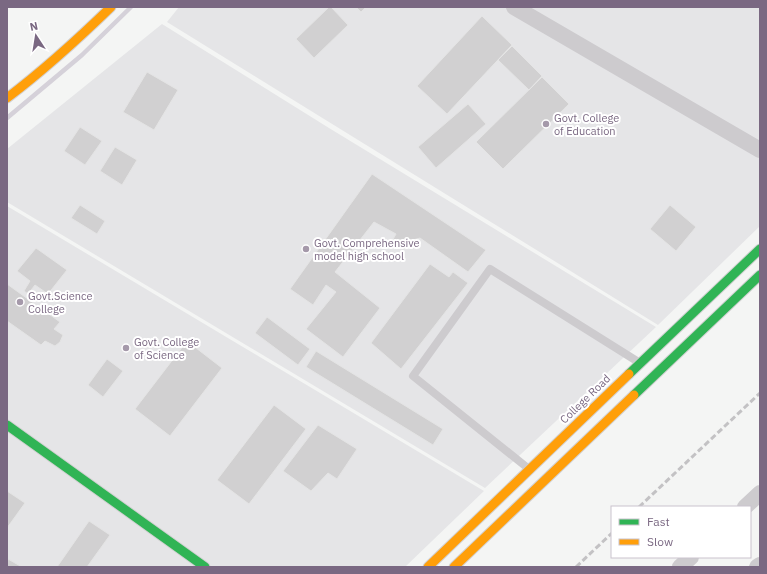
<svg xmlns="http://www.w3.org/2000/svg" width="767" height="574" font-family="'IBM Plex Sans',sans-serif">
	<rect width="100%" height="100%" fill="#f4f5f4"/>
	<path fill="#e5e5e7" d="M 179,7 L 760,7 L 760,226 L 658,325 L 167,22 Z
		M 162,24 L 329,128 L 656,327 L 485,488 L 7,202 L 7,149 Z
		M 7,206 L 484,491 L 405,567 L 7,567 Z"/>
	<g fill="none" stroke-linecap="round" stroke-linejoin="round">
		<path stroke="#d5d1d9" stroke-width="4.5" d="M 7,118 L 82,55 L 131,7"/>
	</g>
	<path fill="#d1d0d1" stroke="#e4e4e4" d="M 329,7 L 331,7 L 348,25 L 314,58 L 296,39 Z
		M 356,7 L 366,7 L 361,12 Z
		M 482,16 L 512,45 L 447,114 L 417,86 Z
		M 512,46 L 542,76 L 529,90 L 498,60 Z
		M 147,72 L 178,90 L 154,130 L 123,112 Z
		M 542,77 L 569,104 L 503,169 L 476,142 Z
		M 468,104 L 486,124 L 436,168 L 418,147 Z
		M 80,127 L 102,141 L 85,165 L 64,151 Z
		M 115,147 L 137,160 L 122,185 L 100,171 Z
		M 372,174 L 486,250 L 468,272 L 420,238 L 413,240 L 404,250 L 392,241 L 396,234 L 374,222 L 335,272 L 380,308 L 343,357 L 306,329 L 336,292 L 326,285 L 313,305 L 290,289 Z
		M 80,205 L 105,221 L 97,234 L 71,218 Z
		M 670,205 L 696,227 L 676,251 L 650,229 Z
		M 36,248 L 67,270 L 48,294 L 35,285 L 28,294 L 24,291 L 30,281 L 17,271 Z
		M 430,264 L 449,277 L 453,272 L 468,283 L 401,369 L 371,343 Z
		M 7,284 L 60,322 L 54,329 L 63,335 L 60,342 L 55,346 L 45,341 L 41,345 L 7,321 Z
		M 267,317 L 310,349 L 298,365 L 255,333 Z
		M 187,341 L 222,368 L 170,436 L 135,409 Z
		M 316,351 L 443,429 L 433,445 L 306,367 Z
		M 107,359 L 123,371 L 103,397 L 88,385 Z
		M 274,405 L 306,429 L 249,504 L 217,480 Z
		M 318,425 L 357,449 L 337,479 L 328,473 L 311,491 L 283,471 Z
		M 7,491 L 25,503 L 7,528 Z
		M 89,521 L 110,535 L 87,567 L 57,567 Z
		M 8,559 L 22,567 L 7,567 Z"/>
	<g fill="none" stroke-linecap="round" stroke-linejoin="round">
		<g stroke="#d2d1d2" stroke-width="11">
			<path id="fast" d="M 629,374 L 760,249
				M 634,395 L 760,275
				M 7,425 L 205,567"/>
		</g>
		<g stroke="#d2d1d2" stroke-width="11">
			<path id="slow" d="M 7,98 C 44,70 78,39 111,7
				M 428,567 L 629,374
				M 454,567 L 634,395"/>
		</g>
		<path stroke="#cdcbce" stroke-width="8" d="M 529,469 L 413,376 L 490,269 L 640,363"/>
		<path stroke="#cdcbce" stroke-width="16" d="M 514,7 L 760,150
			M 745,507 L 760,493
			M 680,567 L 691,557
			M 757,567 L 760,565"/>
		<use href="#fast" stroke="#30b455" stroke-width="9"/>
		<use href="#slow" stroke="#ff9f0a" stroke-width="9"/>
		<path stroke="#c3c2c4" stroke-width="3" stroke-dasharray="6 3" stroke-linecap="butt" d="M 639,507 L 760,393
			M 576,567 L 612,533"/>
	</g>
	<g fill="#a599aa" stroke="#fff" stroke-width="1.5">
		<circle cx="546" cy="124" r="4"/>
		<circle cx="306" cy="249" r="4"/>
		<circle cx="20" cy="302" r="4"/>
		<circle cx="126" cy="348" r="4"/>
	</g>
	<g text-anchor="middle" stroke-width="4" stroke-linejoin="round" paint-order="stroke">
		<g font-size="11" fill="#7a6882" stroke="#fff" text-anchor="start">
			<text x="554" y="122">Govt. College<tspan x="554" dy="13">of Education</tspan></text>
			<text x="314" y="247">Govt. Comprehensive<tspan x="314" dy="13">model high school</tspan></text>
			<text x="28" y="300">Govt.Science<tspan x="28" dy="13">College</tspan></text>
			<text x="134" y="346">Govt. College<tspan x="134" dy="13">of Science</tspan></text>
		</g>
		<g font-size="11" fill="#7a6882" stroke="#fff">
			<text transform="translate(585 399) rotate(-44)" y="4">College Road</text>
		</g>
	</g>
	<rect width="767" height="574" fill="none" stroke="#7a6882" stroke-width="16"/>
	<rect x="611" y="506" width="140" height="52" fill="#ffffff" stroke="#cac3cd"/>
	<rect x="619" y="519" width="20" height="6" fill="#30b455" stroke="#cac3cd"/>
	<text x="647" y="526" font-size="12" fill="#7a6882">Fast</text>
	<rect x="619" y="539" width="20" height="6" fill="#ff9f0a" stroke="#cac3cd"/>
	<text x="647" y="546" font-size="12" fill="#7a6882">Slow</text>
	<g transform="translate(36 36) rotate(348)" stroke="#ffffff" stroke-width="3" paint-order="stroke">
	<path d="M0-3L7 15L0 10L-7 15Z" fill="#7a6882"/>
	<text y="-6" font-size="11" font-weight="bold" text-anchor="middle" fill="#7a6882">N</text>
	</g>
</svg>
